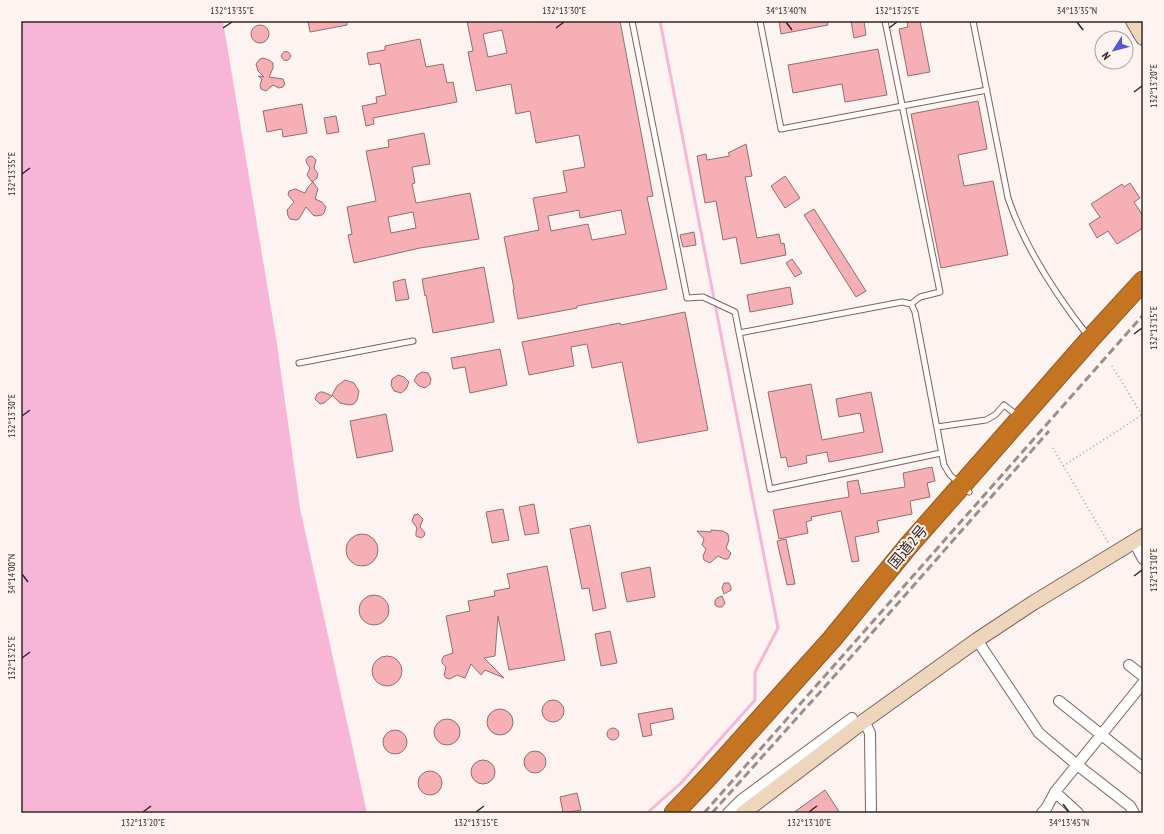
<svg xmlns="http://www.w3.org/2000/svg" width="1164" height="834" font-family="'PT Sans Narrow','Noto Sans JP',sans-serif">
	<rect width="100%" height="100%" fill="#fdf4f2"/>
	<path fill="#f8b6d6" d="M 21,21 L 223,21 L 277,344 L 300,508 L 367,813 L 21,813 Z"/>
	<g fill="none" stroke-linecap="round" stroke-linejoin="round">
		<path stroke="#f8b6d6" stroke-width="3" d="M 647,813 L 681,783 L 755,700 L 755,672 L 778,628 L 660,21"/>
	</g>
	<path fill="#f7afb6" stroke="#936d71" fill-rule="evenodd" d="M 308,21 L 347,21 L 347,25 L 310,32 Z
		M 467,21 L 620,21 L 653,196 L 647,197 L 667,289 L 577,306 L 577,308 L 518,319 L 513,289 L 514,289 L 504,237 L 539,230 L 533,198 L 567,192 L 563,171 L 585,167 L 579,135 L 536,143 L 530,111 L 516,114 L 511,84 L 476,91 L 468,52 L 473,51 ZM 502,30 L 507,53 L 488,57 L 483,34 ZM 579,210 L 580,218 L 621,210 L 626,234 L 592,240 L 588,224 L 551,231 L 548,216 Z
		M 779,21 L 827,21 L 828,25 L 781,34 Z
		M 851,21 L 864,21 L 866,35 L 854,38 Z
		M 907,21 L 920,21 L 930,72 L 908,76 L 899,29 L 908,27 Z
		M251 34a9 9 0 1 1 18 0a9 9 0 1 1-18 0Z
		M 420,39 L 426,67 L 443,64 L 447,83 L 453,82 L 457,102 L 373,118 L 374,124 L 366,126 L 362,106 L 377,103 L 376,97 L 386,95 L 380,63 L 369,65 L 367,53 L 385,50 L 385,46 Z
		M 878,49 L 887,95 L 845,102 L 842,84 L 793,93 L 788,65 Z
		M281.5 56a4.5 4.5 0 1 1 9 0a4.5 4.5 0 1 1-9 0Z
		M 263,58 L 269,60 L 273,63 L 273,68 L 269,77 L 283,79 L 285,84 L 283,87 L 279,88 L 273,85 L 266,91 L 261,89 L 260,85 L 262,79 L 258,76 L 264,77 L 258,71 L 256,64 L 260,59 Z
		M 978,101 L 987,149 L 958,155 L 964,186 L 993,181 L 1008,255 L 941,268 L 911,114 Z
		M 302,104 L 307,133 L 283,137 L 282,129 L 267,132 L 263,111 Z
		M 336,116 L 339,132 L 327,134 L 324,118 Z
		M 424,133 L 430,164 L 412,167 L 415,183 L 412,184 L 416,203 L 470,193 L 479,239 L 420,248 L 354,263 L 348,235 L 352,234 L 347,207 L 376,201 L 366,151 L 389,147 L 388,140 ZM 413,212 L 416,228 L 391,233 L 388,217 Z
		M 746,144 L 752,176 L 745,177 L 757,238 L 779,234 L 781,244 L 784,243 L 786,255 L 741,264 L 736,237 L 723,240 L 716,201 L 705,203 L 697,156 L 706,154 L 707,160 L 730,156 L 728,153 Z
		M 312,156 L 316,160 L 314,168 L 318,174 L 317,178 L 312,182 L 307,175 L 310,168 L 307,164 L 306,160 L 308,157 Z
		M 785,176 L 800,198 L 785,208 L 771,186 Z
		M 313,182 L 318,189 L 315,199 L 322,202 L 326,207 L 324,213 L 322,215 L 316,216 L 313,215 L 306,207 L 299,219 L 296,220 L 290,219 L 288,216 L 287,210 L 294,202 L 288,195 L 289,191 L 295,189 L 305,193 L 308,187 Z
		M 1130,183 L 1140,198 L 1134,202 L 1143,216 L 1143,228 L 1117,244 L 1108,231 L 1097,238 L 1089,224 L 1100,217 L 1091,204 L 1122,184 L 1124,187 Z
		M 814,209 L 866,291 L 856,297 L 804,215 Z
		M 694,232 L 696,245 L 683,247 L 680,235 Z
		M 792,259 L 802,273 L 795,277 L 786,263 Z
		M 484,267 L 494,322 L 433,333 L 426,295 L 425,296 L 422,279 Z
		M 405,279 L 409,299 L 396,301 L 393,282 Z
		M 790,287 L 793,304 L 750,312 L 747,295 Z
		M 685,312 L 708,430 L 638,443 L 622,362 L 592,368 L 587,344 L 571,347 L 574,366 L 529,375 L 522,342 L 620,323 L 621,325 Z
		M 500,349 L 507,385 L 470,393 L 465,367 L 453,369 L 451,358 Z
		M 422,372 L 428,373 L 431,379 L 430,384 L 425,388 L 419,386 L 414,381 L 417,375 Z
		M 398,375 L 404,377 L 409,382 L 406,389 L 401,393 L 394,391 L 391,385 L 392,379 Z
		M 345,380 L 354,383 L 359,391 L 357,400 L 354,404 L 349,405 L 340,403 L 332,395 L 337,386 Z
		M 811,384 L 822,440 L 864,432 L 860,413 L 839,417 L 836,399 L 871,392 L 883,452 L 829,462 L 827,452 L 806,456 L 807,463 L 788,467 L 786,457 L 781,458 L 768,392 Z
		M 320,392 L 323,392 L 332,396 L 324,403 L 320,404 L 315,399 L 317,394 Z
		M 386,414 L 393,451 L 357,458 L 350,421 Z
		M 932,467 L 935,481 L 927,483 L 930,497 L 910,501 L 912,514 L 877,521 L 879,532 L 855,537 L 859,561 L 852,562 L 841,511 L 811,517 L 812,520 L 806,522 L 808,533 L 779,539 L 773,510 L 849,497 L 847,482 L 858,480 L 861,494 L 905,487 L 903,473 Z
		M 534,504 L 539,533 L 525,535 L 519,507 Z
		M 503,509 L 509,540 L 492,543 L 486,512 Z
		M 418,514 L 423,519 L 420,527 L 425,533 L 424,536 L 421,538 L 416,536 L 416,532 L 417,528 L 412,521 L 414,515 Z
		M 590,525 L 606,608 L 593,611 L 589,588 L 582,589 L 570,529 Z
		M 711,530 L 723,531 L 728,534 L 729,540 L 726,548 L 731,553 L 728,559 L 724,559 L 718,556 L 710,563 L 704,560 L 703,556 L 706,549 L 702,545 L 704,539 L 697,531 L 711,532 Z
		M346 550a16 16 0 1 1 32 0a16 16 0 1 1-32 0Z
		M 786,539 L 795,584 L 787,585 L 777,541 Z
		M 547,566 L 565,660 L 509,670 L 498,616 L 495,656 L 484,658 L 504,678 L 485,670 L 481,675 L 471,664 L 465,678 L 457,675 L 450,679 L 446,678 L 444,675 L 446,667 L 442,663 L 442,659 L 444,656 L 453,653 L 446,616 L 470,611 L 468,601 L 495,596 L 494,591 L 510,588 L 507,574 Z
		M 650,567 L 655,597 L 627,602 L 621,573 Z
		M 724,583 L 729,583 L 731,587 L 731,590 L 724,594 L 722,588 Z
		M359 610a15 15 0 1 1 30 0a15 15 0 1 1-30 0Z
		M 722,596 L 725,603 L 722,607 L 718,607 L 715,605 L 715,601 L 717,598 Z
		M 610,631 L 617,663 L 601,666 L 595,634 Z
		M372 671a15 15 0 1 1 30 0a15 15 0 1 1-30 0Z
		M542 711a11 11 0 1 1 22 0a11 11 0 1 1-22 0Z
		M 672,708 L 674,719 L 650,724 L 652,735 L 643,737 L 638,714 Z
		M487 722a13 13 0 1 1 26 0a13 13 0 1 1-26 0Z
		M434 732a13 13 0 1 1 26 0a13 13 0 1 1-26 0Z
		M607 734a6 6 0 1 1 12 0a6 6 0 1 1-12 0Z
		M383 742a12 12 0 1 1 24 0a12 12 0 1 1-24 0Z
		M524 762a11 11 0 1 1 22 0a11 11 0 1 1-22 0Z
		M471 772a12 12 0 1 1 24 0a12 12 0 1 1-24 0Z
		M418 783a12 12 0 1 1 24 0a12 12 0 1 1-24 0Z
		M 825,790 L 840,813 L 793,813 Z
		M 577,793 L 581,810 L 563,813 L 560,797 Z"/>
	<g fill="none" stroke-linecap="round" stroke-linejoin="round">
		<g stroke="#836056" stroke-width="7">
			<path id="lane" d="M 632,21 L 687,298 L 703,297 L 735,312 L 770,489 L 941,453
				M 760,21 L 781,129 L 987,90
				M 885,21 L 940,292 L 920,297 L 911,304
				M 973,21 L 1008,198 C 1025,248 1056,295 1088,336
				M 739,333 L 902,302 L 911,304 L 915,312 L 944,465 L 950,475 L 969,492
				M 299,363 L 413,341
				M 937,427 L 986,420 L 995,415 L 1004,405 L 1018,416"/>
		</g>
		<g stroke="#836056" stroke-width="12">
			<path id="street" d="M 1134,542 L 1143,559
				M 977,640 L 1039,733 L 1076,764 L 1130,806 L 1134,813
				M 1129,665 L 1143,676
				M 1059,701 L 1143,768
				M 864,721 L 870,733 L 871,813
				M 1055,792 L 1078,813
				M 728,813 L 741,800 L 852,718
				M 1042,813 L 1047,807 L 1055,792 L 1143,683"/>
		</g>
		<g stroke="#836056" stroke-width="16">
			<path id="secondary" d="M 1133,21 L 1143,38
				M 743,813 L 864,721 L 977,640 L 1033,603 L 1143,536"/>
		</g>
		<g stroke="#925922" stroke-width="21">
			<path id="highway" d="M 674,813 L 709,776 L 832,639 L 909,545 L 961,486 L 1090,339 L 1143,281"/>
		</g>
		<path stroke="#b6aaa8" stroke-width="2" stroke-dasharray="1 3" stroke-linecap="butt" d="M 1112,366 L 1143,417
			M 1053,448 L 1109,544
			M 1063,466 L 1142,415"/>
		<use href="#lane" stroke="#fff" stroke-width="5"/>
		<use href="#street" stroke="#fff" stroke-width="10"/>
		<use href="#secondary" stroke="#eed6bd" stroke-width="14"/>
		<use href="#highway" stroke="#c57522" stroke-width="19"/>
		<path stroke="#9b8f8c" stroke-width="3" stroke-dasharray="8 4" stroke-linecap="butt" d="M 704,813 L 1143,315
			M 712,813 L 829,682 L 1049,431"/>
	</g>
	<path fill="none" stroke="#342521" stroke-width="1.5" d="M 786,22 L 792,30M 1077,22 L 1083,30M 223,28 L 232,22M 556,28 L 564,22M 889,28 L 897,22M 1134,92 L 1142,86M 22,174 L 30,168M 1134,334 L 1142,328M 22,416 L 30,410M 22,574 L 28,582M 1134,576 L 1142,570M 22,658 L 30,652M 1063,804 L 1069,812M 143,812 L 151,806M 476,812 L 484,806M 809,812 L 817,806"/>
	<g text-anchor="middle" stroke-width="4" stroke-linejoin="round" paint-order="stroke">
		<g font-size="15" fill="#342521" stroke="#fdf4f2">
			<text transform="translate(908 547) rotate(-50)" y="5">国道2号</text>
		</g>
	</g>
	<rect width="1164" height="834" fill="none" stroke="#fdf4f2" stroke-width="44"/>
	<g transform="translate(1114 50) rotate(234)"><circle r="19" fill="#fdf4f2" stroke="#ada19e"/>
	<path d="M0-3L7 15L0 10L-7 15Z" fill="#565ad1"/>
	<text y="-6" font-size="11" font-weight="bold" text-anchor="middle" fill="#342521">N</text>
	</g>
	<rect x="22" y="22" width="1120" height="790" fill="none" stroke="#342521" stroke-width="1.5"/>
	<g font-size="10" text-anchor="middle" fill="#342521">
		<text x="232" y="14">132°13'35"E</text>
		<text x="564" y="14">132°13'30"E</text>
		<text x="786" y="14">34°13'40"N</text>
		<text x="897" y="14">132°13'25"E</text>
		<text x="1077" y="14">34°13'35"N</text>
		<text transform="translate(1153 86) rotate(-90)" y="4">132°13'20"E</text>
		<text transform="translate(11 174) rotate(-90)" y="4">132°13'35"E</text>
		<text transform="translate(1153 328) rotate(-90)" y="4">132°13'15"E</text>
		<text transform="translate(11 416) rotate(-90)" y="4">132°13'30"E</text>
		<text transform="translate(1153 570) rotate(-90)" y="4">132°13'10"E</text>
		<text transform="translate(11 574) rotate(-90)" y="4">34°14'00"N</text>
		<text transform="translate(11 658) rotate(-90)" y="4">132°13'25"E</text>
		<text x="143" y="826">132°13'20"E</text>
		<text x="476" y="826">132°13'15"E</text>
		<text x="809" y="826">132°13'10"E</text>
		<text x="1069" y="826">34°13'45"N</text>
	</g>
</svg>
